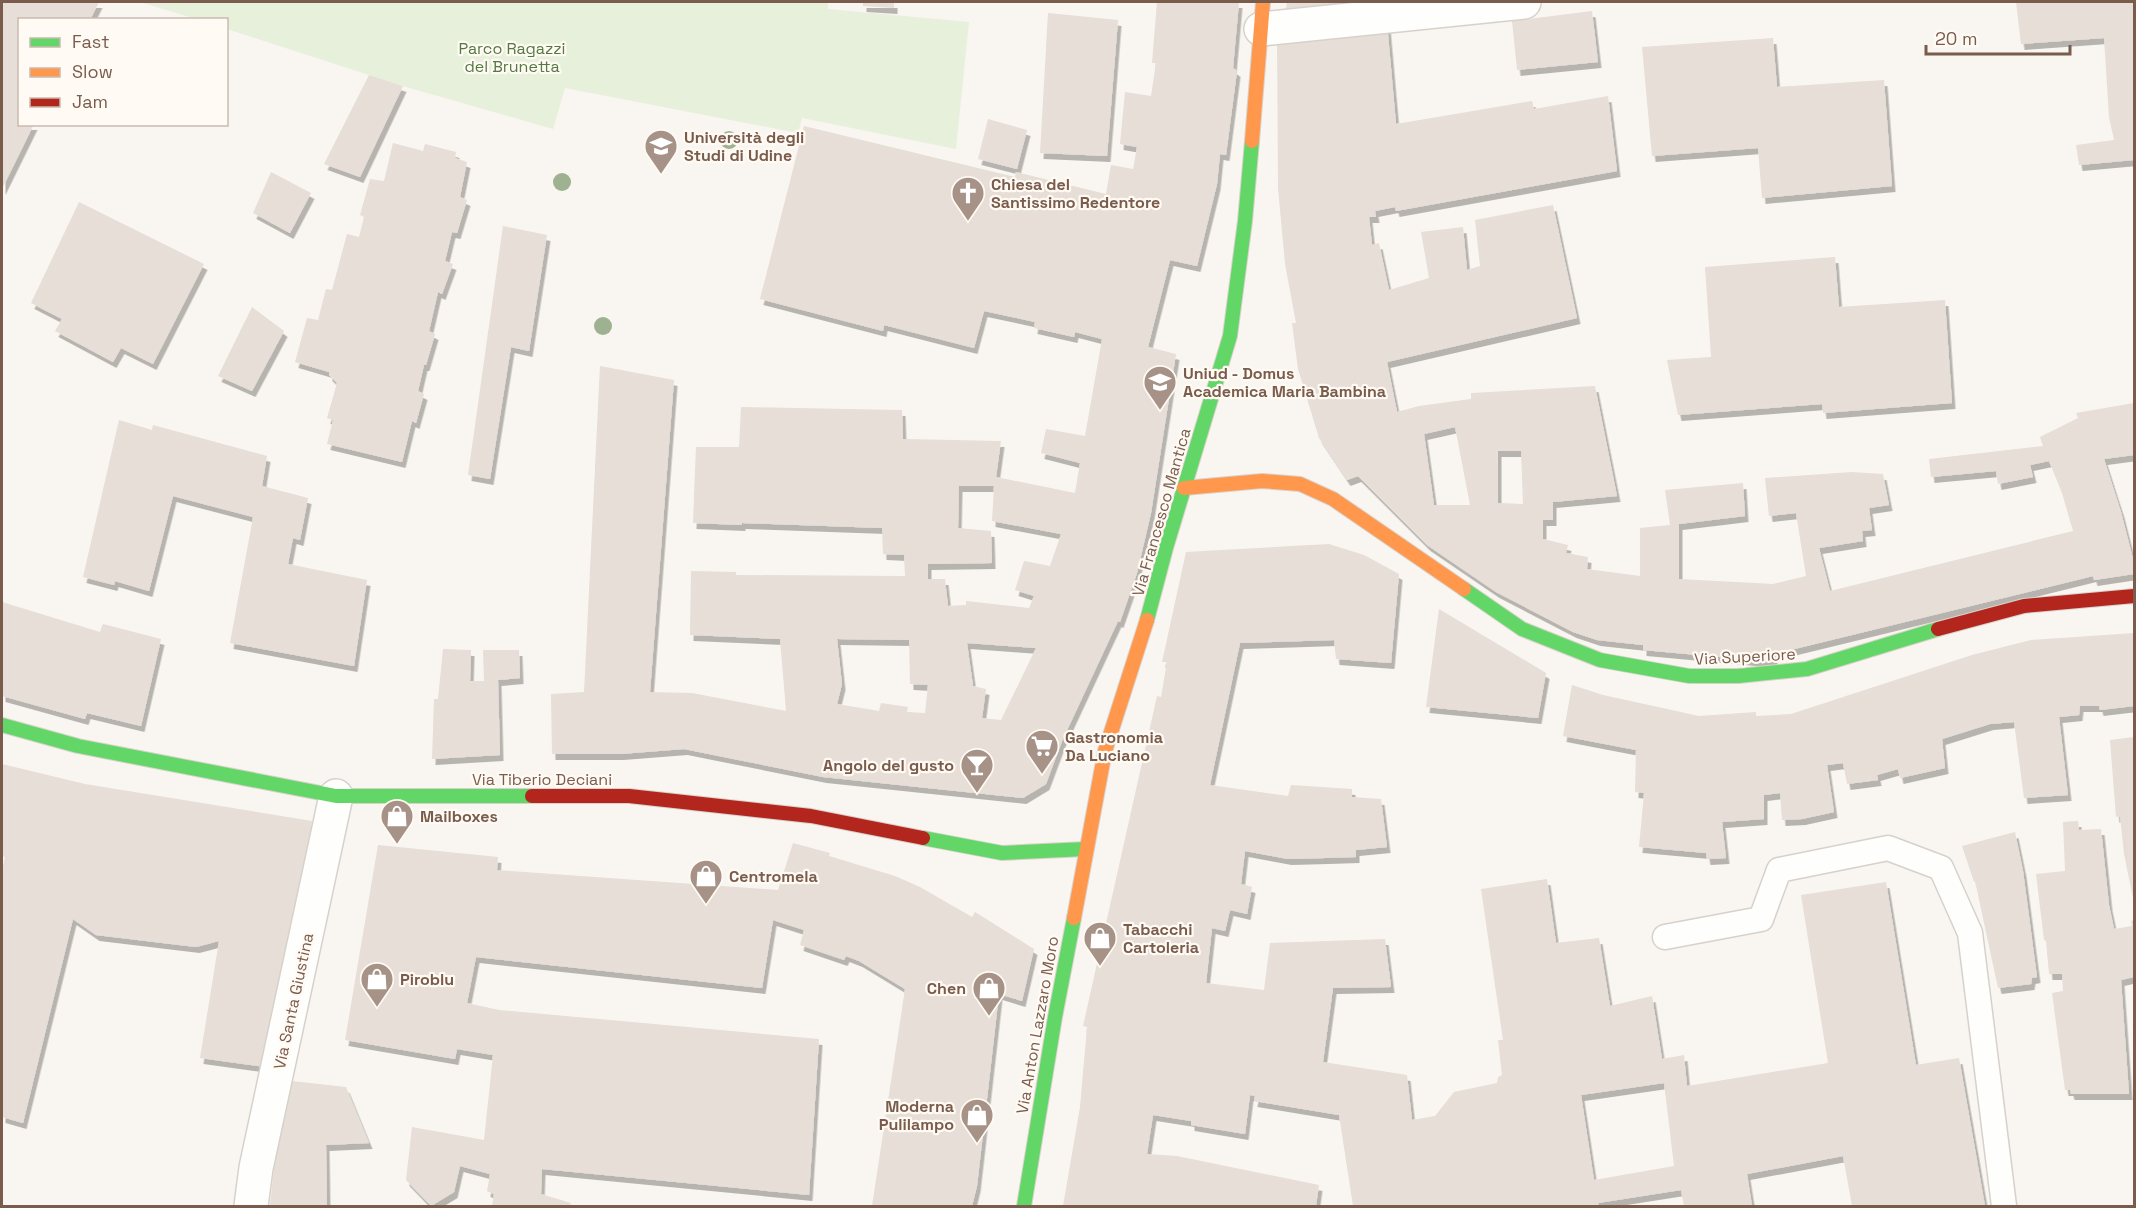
<svg xmlns="http://www.w3.org/2000/svg" width="2136" height="1208" font-family="'Space Grotesk',sans-serif">
	<defs>
		<filter id="shadow"><feDropShadow dx="3.5" dy="6" stdDeviation="0" flood-color="#0004"/></filter>
	</defs>
	<rect width="100%" height="100%" fill="#f9f5f0"/>
	<path fill="#e7f0db" d="M 140,2 L 828,2 L 828,9 L 969,22 L 956,149 L 802,118 L 798,133 L 565,88 L 553,129 L 403,86 L 227,29 L 226,20 L 196,19 Z"/>
	<path fill="#e6ded7" fill-rule="evenodd" filter="url(#shadow)" d="M 2,2 L 99,2 L 90,20 L 20,20 L 20,124 L 34,124 L 2,189 Z
		M 863,2 L 894,2 L 894,8 L 863,6 Z
		M 1157,2 L 1239,2 L 1233,68 L 1237,71 L 1226,155 L 1220,154 L 1217,184 L 1197,266 L 1170,260 L 1148,347 L 1176,354 L 1151,513 L 1137,573 L 1120,622 L 1118,621 L 1062,741 L 1046,784 L 1023,798 L 823,777 L 684,749 L 620,754 L 552,754 L 551,694 L 584,692 L 600,366 L 674,380 L 650,692 L 692,693 L 786,711 L 780,639 L 690,635 L 691,571 L 736,572 L 736,575 L 905,576 L 904,555 L 883,554 L 882,528 L 742,523 L 742,525 L 693,523 L 696,447 L 739,447 L 741,407 L 902,410 L 903,439 L 1001,441 L 996,477 L 1075,493 L 1080,463 L 1041,453 L 1046,429 L 1085,436 L 1102,339 L 1075,332 L 1074,337 L 1034,328 L 1035,322 L 984,311 L 974,348 L 884,325 L 883,331 L 760,299 L 804,126 L 1015,177 L 1016,172 L 1106,194 L 1111,165 L 1133,169 L 1137,147 L 1120,144 L 1125,92 L 1151,96 L 1156,63 L 1152,63 ZM 959,486 L 994,486 L 992,521 L 1061,534 L 1050,566 L 1024,561 L 1015,590 L 1034,596 L 1029,608 L 966,601 L 966,605 L 948,606 L 945,579 L 928,579 L 928,564 L 992,563 L 991,531 L 958,528 ZM 837,639 L 909,640 L 910,684 L 928,685 L 925,713 L 907,712 L 908,707 L 881,703 L 879,711 L 837,704 L 842,684 ZM 967,643 L 1036,648 L 1001,720 L 982,718 L 986,689 L 973,686 Z
		M 1287,2 L 1438,2 L 1285,14 Z
		M 2016,2 L 2134,2 L 2134,160 L 2079,165 L 2076,145 L 2114,140 L 2109,117 L 2104,38 L 2021,44 Z
		M 1592,11 L 1598,62 L 1517,70 L 1512,21 Z
		M 1048,13 L 1118,20 L 1107,156 L 1040,153 Z
		M 1387,23 L 1396,124 L 1532,101 L 1534,109 L 1608,96 L 1617,171 L 1396,211 L 1395,207 L 1375,211 L 1376,217 L 1369,217 L 1372,245 L 1379,243 L 1389,290 L 1429,278 L 1421,232 L 1463,227 L 1467,270 L 1480,266 L 1475,220 L 1553,205 L 1577,318 L 1387,362 L 1397,412 L 1419,406 L 1471,399 L 1471,393 L 1595,386 L 1617,496 L 1553,502 L 1553,520 L 1543,520 L 1543,539 L 1568,545 L 1566,553 L 1588,557 L 1587,569 L 1640,576 L 1640,528 L 1670,525 L 1665,490 L 1743,483 L 1745,516 L 1679,524 L 1679,579 L 1773,584 L 1806,576 L 1796,513 L 1769,516 L 1765,478 L 1852,472 L 1883,474 L 1889,505 L 1869,508 L 1872,530 L 1862,531 L 1863,541 L 1819,548 L 1830,591 L 2073,531 L 2062,493 L 2049,461 L 2030,465 L 2033,477 L 1998,484 L 1996,471 L 1931,477 L 1929,459 L 2043,446 L 2040,437 L 2078,418 L 2076,413 L 2134,403 L 2134,455 L 2104,459 L 2121,512 L 2134,563 L 2134,574 L 2094,580 L 2093,576 L 1774,654 L 1774,662 L 1643,650 L 1643,645 L 1597,640 L 1573,632 L 1496,592 L 1427,545 L 1358,476 L 1347,480 L 1319,438 L 1298,369 L 1292,323 L 1296,323 L 1285,264 L 1278,188 L 1277,36 ZM 1455,427 L 1470,505 L 1434,505 L 1424,434 ZM 1498,451 L 1521,451 L 1523,504 L 1498,503 Z
		M 1773,38 L 1777,87 L 1884,80 L 1892,186 L 1762,198 L 1758,148 L 1652,156 L 1642,47 Z
		M 369,75 L 403,86 L 360,177 L 324,164 Z
		M 988,119 L 1027,130 L 1017,169 L 978,159 Z
		M 393,143 L 423,151 L 425,144 L 456,152 L 455,158 L 467,162 L 460,197 L 467,200 L 457,233 L 452,232 L 445,261 L 453,264 L 442,294 L 438,292 L 429,331 L 435,334 L 426,365 L 424,365 L 418,391 L 424,394 L 416,423 L 412,421 L 402,462 L 327,444 L 333,420 L 327,418 L 337,383 L 329,375 L 329,372 L 295,362 L 307,318 L 318,320 L 326,289 L 332,290 L 347,234 L 359,237 L 364,217 L 360,215 L 370,179 L 384,181 Z
		M 271,172 L 311,193 L 290,233 L 253,213 Z
		M 79,202 L 204,264 L 153,364 L 121,348 L 113,362 L 55,331 L 62,319 L 31,303 Z
		M 503,226 L 547,235 L 529,351 L 511,347 L 490,479 L 468,475 Z
		M 1835,257 L 1839,307 L 1945,300 L 1952,403 L 1823,413 L 1822,404 L 1678,415 L 1667,360 L 1711,357 L 1705,267 Z
		M 252,307 L 284,331 L 252,391 L 218,376 Z
		M 119,420 L 152,430 L 153,425 L 267,456 L 262,486 L 308,498 L 300,540 L 293,538 L 288,564 L 367,580 L 354,666 L 230,643 L 253,517 L 173,496 L 149,591 L 115,581 L 114,585 L 83,577 Z
		M 1329,544 L 1364,555 L 1399,574 L 1391,663 L 1336,659 L 1334,640 L 1240,643 L 1210,785 L 1288,796 L 1291,785 L 1352,789 L 1352,797 L 1381,799 L 1387,847 L 1356,850 L 1356,857 L 1325,858 L 1288,859 L 1245,851 L 1241,884 L 1252,887 L 1247,914 L 1230,910 L 1225,931 L 1212,928 L 1206,983 L 1264,990 L 1270,943 L 1385,939 L 1391,987 L 1333,988 L 1323,1062 L 1407,1075 L 1412,1120 L 1435,1116 L 1454,1092 L 1497,1083 L 1498,1077 L 1502,1075 L 1498,1040 L 1503,1040 L 1481,889 L 1547,879 L 1556,943 L 1599,938 L 1610,1006 L 1652,996 L 1662,1059 L 1684,1055 L 1687,1086 L 1828,1063 L 1801,895 L 1886,882 L 1916,1065 L 1959,1058 L 1985,1206 L 1852,1206 L 1843,1156 L 1747,1174 L 1752,1206 L 1684,1206 L 1681,1190 L 1598,1203 L 1599,1206 L 1457,1206 L 1455,1205 L 1441,1206 L 1353,1206 L 1339,1115 L 1254,1101 L 1255,1096 L 1250,1095 L 1245,1134 L 1191,1125 L 1191,1121 L 1153,1115 L 1147,1154 L 1177,1156 L 1319,1185 L 1316,1206 L 1063,1206 L 1080,1107 L 1087,1027 L 1083,1026 L 1157,696 L 1161,697 L 1167,662 L 1162,662 L 1186,552 ZM 1664,1083 L 1674,1166 L 1594,1180 L 1581,1095 Z
		M 2,602 L 100,632 L 103,624 L 161,639 L 141,726 L 87,713 L 85,719 L 2,696 Z
		M 1439,609 L 1546,673 L 1538,718 L 1426,707 Z
		M 2134,633 L 2134,706 L 2100,710 L 2099,706 L 2080,706 L 2079,715 L 2059,717 L 2068,795 L 2024,798 L 2014,722 L 1990,724 L 1942,739 L 1945,768 L 1900,778 L 1898,769 L 1877,775 L 1878,780 L 1847,784 L 1843,763 L 1827,765 L 1834,812 L 1802,819 L 1782,820 L 1780,793 L 1764,795 L 1764,819 L 1722,822 L 1726,858 L 1707,859 L 1706,853 L 1639,847 L 1644,793 L 1635,792 L 1636,750 L 1563,736 L 1572,685 L 1603,695 L 1699,716 L 1756,712 L 1756,716 L 1791,714 L 1972,655 L 2031,640 Z
		M 443,649 L 471,650 L 470,681 L 484,681 L 483,650 L 519,650 L 520,678 L 498,680 L 500,755 L 432,759 L 434,699 L 438,699 Z
		M 2134,737 L 2134,898 L 2133,898 L 2124,854 L 2120,816 L 2116,817 L 2110,740 Z
		M 2,764 L 85,784 L 312,821 L 273,1068 L 200,1058 L 219,941 L 196,947 L 96,935 L 73,919 L 23,1123 L 2,1117 L 2,870 L 5,857 L 2,856 Z
		M 2078,821 L 2079,830 L 2101,829 L 2109,905 L 2114,929 L 2132,926 L 2131,921 L 2134,920 L 2134,977 L 2121,980 L 2129,1094 L 2071,1094 L 2070,1090 L 2065,1090 L 2052,993 L 2063,991 L 2062,974 L 2049,974 L 2046,941 L 2044,940 L 2036,874 L 2065,871 L 2063,822 Z
		M 2015,832 L 2023,871 L 2037,977 L 2032,978 L 2031,984 L 1998,988 L 1975,881 L 1974,882 L 1962,846 Z
		M 793,843 L 830,853 L 829,856 L 895,876 L 920,887 L 972,917 L 975,912 L 1034,949 L 1022,1001 L 999,994 L 977,1186 L 972,1206 L 872,1206 L 905,989 L 859,961 L 846,956 L 844,960 L 800,945 L 804,930 L 773,920 L 762,988 L 476,957 L 467,1003 L 499,1010 L 819,1039 L 809,1195 L 542,1169 L 541,1194 L 571,1203 L 570,1206 L 492,1206 L 494,1194 L 487,1191 L 490,1174 L 460,1166 L 454,1192 L 431,1206 L 406,1180 L 412,1127 L 484,1140 L 493,1055 L 457,1049 L 455,1059 L 345,1040 L 378,845 L 498,857 L 497,870 L 778,890 Z
		M 283,1080 L 346,1087 L 369,1143 L 326,1145 L 327,1206 L 270,1206 Z"/>
	<g fill="none" stroke-linecap="round" stroke-linejoin="round">
		<g stroke="#d7d1cb" stroke-width="27">
			<path id="lane" d="M 1665,937 L 1761,919 L 1779,870 L 1888,848 L 1941,868 L 1970,933 L 2004,1206"/>
		</g>
		<g stroke="#d7d1cb" stroke-width="36">
			<path id="street" d="M 1261,29 L 1524,2
				M 251,1206 L 256,1168 L 336,796"/>
		</g>
		<g stroke="#d9d2cb" stroke-width="16">
			<path id="fast" d="M 1464,589 L 1522,629 L 1600,660 L 1689,676 L 1738,676 L 1807,669 L 1938,629
				M 1147,620 L 1166,548 L 1230,336 L 1245,221 L 1252,141
				M 2,725 L 78,746 L 336,796 L 532,796
				M 923,838 L 1002,853 L 1086,849
				M 1024,1206 L 1055,1017 L 1074,918"/>
		</g>
		<g stroke="#d9d2cb" stroke-width="16">
			<path id="slow" d="M 1252,141 L 1263,2
				M 1184,488 L 1262,481 L 1300,484 L 1333,499 L 1464,589
				M 1074,918 L 1105,751 L 1147,620"/>
		</g>
		<g stroke="#d9d2cb" stroke-width="16">
			<path id="jam" d="M 1938,629 L 2024,606 L 2134,596
				M 532,796 L 629,796 L 811,816 L 923,838"/>
		</g>
		<use href="#lane" stroke="#fefefd" stroke-width="24"/>
		<use href="#street" stroke="#fefefd" stroke-width="33"/>
		<use href="#fast" stroke="#63d668" stroke-width="14"/>
		<use href="#slow" stroke="#ff974d" stroke-width="14"/>
		<use href="#jam" stroke="#b3261e" stroke-width="14"/>
	</g>
	<g fill="#9eb190">
		<circle cx="729" cy="140" r="9"/>
		<circle cx="562" cy="182" r="9"/>
		<circle cx="603" cy="326" r="9"/>
	</g>
	<defs>
		<g id="university-pin" transform="scale(1.725)"><path d="M0 17L-7.5 6A9.5 9.5 0 1 1 7.5 6Z" fill="#a69286" stroke="#fffaf3"/><path d="M0-5L7-2L0 1L-7-2ZM-4 1L0 2.5L4 1V4Q0 6-4 4Z" fill="#fff"/></g>
		<g id="church-pin" transform="scale(1.725)"><path d="M0 17L-7.5 6A9.5 9.5 0 1 1 7.5 6Z" fill="#a69286" stroke="#fffaf3"/><path d="M-1.2-6h2.4v3.5h3.3v2.4h-3.3V6h-2.4V-.1h-3.3v-2.4h3.3Z" fill="#fff"/></g>
		<g id="supermarket-pin" transform="scale(1.725)"><path d="M0 17L-7.5 6A9.5 9.5 0 1 1 7.5 6Z" fill="#a69286" stroke="#fffaf3"/><path d="M-6-5.5h2.5l.6 2H6L4.5 2H-2.5L-4.4-4H-6ZM-1.5 3.2a1.3 1.3 0 1 0 .1 0ZM3 3.2a1.3 1.3 0 1 0 .1 0Z" fill="#fff"/></g>
		<g id="bar-pin" transform="scale(1.725)"><path d="M0 17L-7.5 6A9.5 9.5 0 1 1 7.5 6Z" fill="#a69286" stroke="#fffaf3"/><path d="M-6-5H6L.8 .8V4.5H3.5V6h-7V4.5H-.8V.8Z" fill="#fff"/></g>
		<g id="shop-pin" transform="scale(1.725)"><path d="M0 17L-7.5 6A9.5 9.5 0 1 1 7.5 6Z" fill="#a69286" stroke="#fffaf3"/><path d="M-5-2.5h2.3a2.7 3.5 0 0 1 5.4 0H5L5.5 6h-11ZM-1.5-2.5h3a1.5 2.3 0 0 0-3 0Z" fill="#fff"/></g>
	</defs>
	<g fill-rule="evenodd">
		<use href="#university-pin" x="661" y="146"/>
		<use href="#church-pin" x="968" y="193"/>
		<use href="#university-pin" x="1160" y="382"/>
		<use href="#supermarket-pin" x="1042" y="746"/>
		<use href="#bar-pin" x="977" y="765"/>
		<use href="#shop-pin" x="397" y="816"/>
		<use href="#shop-pin" x="706" y="876"/>
		<use href="#shop-pin" x="1100" y="938"/>
		<use href="#shop-pin" x="377" y="979"/>
		<use href="#shop-pin" x="989" y="988"/>
		<use href="#shop-pin" x="977" y="1115"/>
	</g>
	<g text-anchor="middle" stroke-width="4.5" stroke-linejoin="round" paint-order="stroke">
		<g font-size="16" fill="#537a41" stroke="#fffaf3">
			<text x="512" y="54">Parco Ragazzi<tspan x="512" dy="18">del Brunetta</tspan></text>
		</g>
		<g font-size="16" font-weight="bold" fill="#7a5c4d" stroke="#fffaf3" text-anchor="start">
			<text x="684" y="143">Università degli<tspan x="684" dy="18">Studi di Udine</tspan></text>
			<text x="991" y="190">Chiesa del<tspan x="991" dy="18">Santissimo Redentore</tspan></text>
			<text x="1183" y="379">Uniud - Domus<tspan x="1183" dy="18">Academica Maria Bambina</tspan></text>
			<text x="1065" y="743">Gastronomia<tspan x="1065" dy="18">Da Luciano</tspan></text>
			<text x="954" y="771" text-anchor="end">Angolo del gusto</text>
			<text x="420" y="822">Mailboxes</text>
			<text x="729" y="882">Centromela</text>
			<text x="1123" y="935">Tabacchi<tspan x="1123" dy="18">Cartoleria</tspan></text>
			<text x="400" y="985">Piroblu</text>
			<text x="966" y="994" text-anchor="end">Chen</text>
			<text x="954" y="1112" text-anchor="end">Moderna<tspan x="954" dy="18">Pulilampo</tspan></text>
		</g>
		<g font-size="16" fill="#7a5c4d" stroke="#fffaf3">
			<text transform="translate(1161 512) rotate(-74)" y="6">Via Francesco Mantica</text>
			<text transform="translate(1745 656) rotate(-3)" y="6">Via Superiore</text>
			<text x="542" y="785">Via Tiberio Deciani</text>
			<text transform="translate(293 1001) rotate(-78)" y="6">Via Santa Giustina</text>
			<text transform="translate(1037 1025) rotate(-80)" y="6">Via Anton Lazzaro Moro</text>
		</g>
	</g>
	<rect width="2136" height="1208" fill="none" stroke="#7a5c4d" stroke-width="6"/>
	<rect x="18" y="18" width="210" height="108" fill="#fffaf3" stroke="#cabbb1" stroke-width="1.5"/>
	<rect x="30" y="38" width="30" height="9" fill="#63d668" stroke="#cabbb1" stroke-width="1.5"/>
	<text x="72" y="48" font-size="18" fill="#7a5c4d">Fast</text>
	<rect x="30" y="68" width="30" height="9" fill="#ff974d" stroke="#cabbb1" stroke-width="1.5"/>
	<text x="72" y="78" font-size="18" fill="#7a5c4d">Slow</text>
	<rect x="30" y="98" width="30" height="9" fill="#b3261e" stroke="#cabbb1" stroke-width="1.5"/>
	<text x="72" y="108" font-size="18" fill="#7a5c4d">Jam</text>
	<path d="M1926 45v9h144v-9" fill="none" stroke="#7a5c4d" stroke-width="3"/>
	<text x="1935" y="45" font-size="18" fill="#7a5c4d" stroke="#fffaf3" stroke-width="4.5" paint-order="stroke">20 m</text>
</svg>
